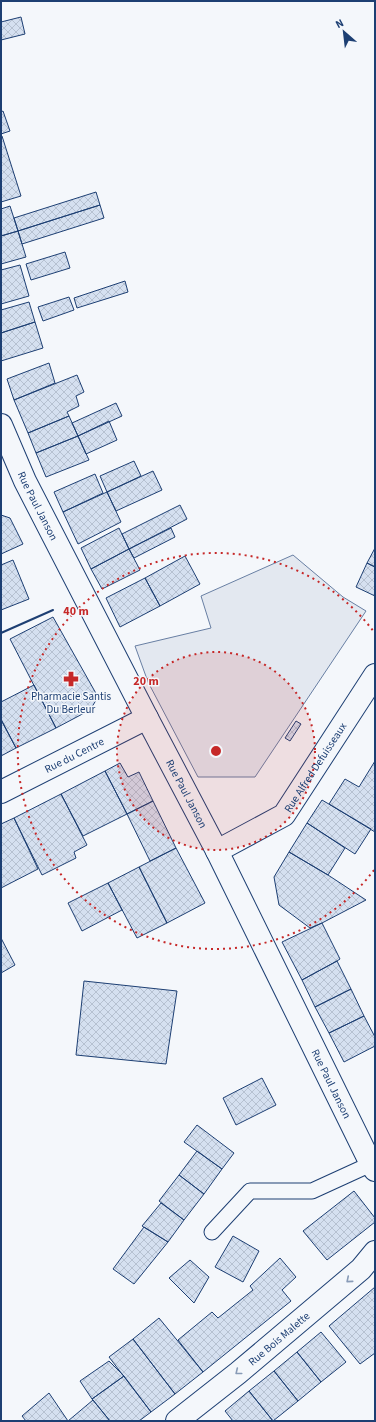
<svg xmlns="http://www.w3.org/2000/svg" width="376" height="1422" font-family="'Source Sans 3',sans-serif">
	<defs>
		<pattern id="building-cross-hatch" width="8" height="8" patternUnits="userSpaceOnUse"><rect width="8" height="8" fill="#d5e0f0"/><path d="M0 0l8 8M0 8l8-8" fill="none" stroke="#b6c1d1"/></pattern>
	</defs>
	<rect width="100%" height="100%" fill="#f4f7fb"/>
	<path fill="#e3e8f0" stroke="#687fa3" d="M 293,555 L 343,597 L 366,611 L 255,777 L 198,777 L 148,682 L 135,646 L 211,628 L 201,596 Z"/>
	<path fill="url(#building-cross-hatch)" stroke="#1d3f73" d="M 21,17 L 25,34 L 1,40 L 1,22 Z
		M 3,111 L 10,131 L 1,134 L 1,112 Z
		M 2,136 L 21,196 L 1,202 L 1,137 Z
		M 96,192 L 100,205 L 18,231 L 14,218 Z
		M 100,205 L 104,218 L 22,244 L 18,231 Z
		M 10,206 L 18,231 L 1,236 L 1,209 Z
		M 18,231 L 26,257 L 1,264 L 1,236 Z
		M 65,252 L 70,268 L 31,280 L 26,264 Z
		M 20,265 L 29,296 L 1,304 L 1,270 Z
		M 125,281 L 128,292 L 77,308 L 74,298 Z
		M 69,297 L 74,310 L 43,321 L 38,307 Z
		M 29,302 L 35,322 L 1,333 L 1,310 Z
		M 35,322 L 43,348 L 1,361 L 1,333 Z
		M 49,363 L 55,383 L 14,400 L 7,379 Z
		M 77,375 L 84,392 L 76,396 L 79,406 L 67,412 L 69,416 L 28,433 L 14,400 Z
		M 116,403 L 122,416 L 78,436 L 72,423 Z
		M 69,416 L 78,436 L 36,453 L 28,433 Z
		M 109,421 L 117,440 L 86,454 L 78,436 Z
		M 78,436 L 89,460 L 46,477 L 36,453 Z
		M 134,461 L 141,476 L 107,492 L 100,476 Z
		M 153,471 L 162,490 L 116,511 L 107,492 Z
		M 95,474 L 103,493 L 63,512 L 54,492 Z
		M 107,492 L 121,522 L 78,544 L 63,512 Z
		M 180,505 L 187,519 L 129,549 L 122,534 Z
		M 1,515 L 10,518 L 23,544 L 1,554 Z
		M 119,528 L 129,549 L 91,569 L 81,548 Z
		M 171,528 L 175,537 L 134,558 L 129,549 Z
		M 375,548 L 375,567 L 367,563 Z
		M 129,549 L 140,570 L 102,589 L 91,569 Z
		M 185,556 L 200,584 L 160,606 L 145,578 Z
		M 13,560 L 29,599 L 1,610 L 1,565 Z
		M 367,563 L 375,567 L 375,596 L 356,587 Z
		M 145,578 L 160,606 L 120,627 L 106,598 Z
		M 53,617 L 98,697 L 90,710 L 56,728 L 10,639 Z
		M 34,685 L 56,728 L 16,748 L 1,719 L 1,702 Z
		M 1,720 L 16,748 L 1,756 Z
		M 296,721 L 301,724 L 290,741 L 285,738 Z
		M 375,761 L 375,832 L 329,804 L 345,779 L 359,787 Z
		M 120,763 L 128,777 L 139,772 L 153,801 L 127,814 L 105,771 Z
		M 105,771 L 127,814 L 83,836 L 61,794 Z
		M 61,794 L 87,845 L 74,852 L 76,858 L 42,875 L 14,818 Z
		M 322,800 L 371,829 L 355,854 L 307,823 Z
		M 153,801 L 176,848 L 150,861 L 127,814 Z
		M 14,818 L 38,869 L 1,888 L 1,824 Z
		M 307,823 L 345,848 L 328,875 L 289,852 Z
		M 176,848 L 205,903 L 167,923 L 139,867 Z
		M 289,852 L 328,875 L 366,900 L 322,923 L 310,928 L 279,905 L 274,877 Z
		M 139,867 L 167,923 L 137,938 L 108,883 Z
		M 108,883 L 122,910 L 82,931 L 68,903 Z
		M 322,923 L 340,959 L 337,961 L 302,980 L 282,942 Z
		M 1,938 L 15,965 L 1,973 Z
		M 337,961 L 351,989 L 315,1007 L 302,980 Z
		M 84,981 L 177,991 L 166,1064 L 76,1055 Z
		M 351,989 L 364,1016 L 329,1033 L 315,1007 Z
		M 364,1016 L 375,1037 L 375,1046 L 344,1062 L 329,1033 Z
		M 262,1078 L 276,1105 L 236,1125 L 223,1098 Z
		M 197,1125 L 234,1153 L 222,1169 L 184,1142 Z
		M 197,1151 L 222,1169 L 204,1194 L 179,1175 Z
		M 179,1175 L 204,1194 L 184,1220 L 159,1201 Z
		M 354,1191 L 375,1218 L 375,1222 L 327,1260 L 303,1231 Z
		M 161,1203 L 184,1220 L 168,1242 L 142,1226 Z
		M 144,1227 L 168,1242 L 134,1284 L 113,1269 Z
		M 233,1236 L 259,1251 L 243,1282 L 215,1267 Z
		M 280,1258 L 296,1277 L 282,1290 L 291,1301 L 203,1372 L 178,1340 L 212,1312 L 218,1318 L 253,1290 L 250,1286 Z
		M 190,1260 L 209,1277 L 194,1303 L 169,1278 Z
		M 375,1287 L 375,1353 L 360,1364 L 329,1326 Z
		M 159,1318 L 203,1372 L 175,1394 L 133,1339 Z
		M 321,1332 L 346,1362 L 321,1382 L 297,1352 Z
		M 133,1339 L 175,1394 L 151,1412 L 109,1357 Z
		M 297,1352 L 321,1382 L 298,1401 L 274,1371 Z
		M 109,1361 L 124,1376 L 92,1399 L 80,1381 Z
		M 274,1371 L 298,1401 L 273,1421 L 249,1391 Z
		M 124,1376 L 151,1412 L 139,1421 L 110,1421 L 92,1399 Z
		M 249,1391 L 273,1421 L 233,1421 L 225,1411 Z
		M 49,1393 L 68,1421 L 26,1421 L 22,1416 Z
		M 93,1400 L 110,1421 L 68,1421 Z"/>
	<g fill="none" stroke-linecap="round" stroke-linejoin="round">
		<g stroke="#1d3f73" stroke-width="17">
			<path id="lane" d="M 212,1232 L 250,1191 L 312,1191 L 371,1164"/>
		</g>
		<g stroke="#1d3f73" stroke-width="24">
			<g id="street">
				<path id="s1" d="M 1,792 L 147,718"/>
				<path id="s2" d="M 217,851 L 284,815 L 375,675"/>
				<path id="s3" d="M 177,1421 L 238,1373 L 361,1269 L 375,1252"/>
			</g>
		</g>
		<g stroke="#1d3f73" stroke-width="24">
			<g id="secondary">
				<path id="s4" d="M 1,425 L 25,481 L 147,718 L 217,851 L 371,1164 L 375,1170"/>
			</g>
		</g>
		<use href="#lane" stroke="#f4f7fb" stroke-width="15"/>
		<use href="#street" stroke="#f4f7fb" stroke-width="22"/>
		<use href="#secondary" stroke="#f4f7fb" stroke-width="22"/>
		<path stroke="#1d3f73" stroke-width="2" d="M 1,633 L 53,610"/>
	</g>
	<defs><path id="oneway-chevron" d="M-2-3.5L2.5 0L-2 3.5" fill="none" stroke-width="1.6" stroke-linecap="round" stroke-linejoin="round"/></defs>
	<g stroke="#889bb7">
		<use href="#oneway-chevron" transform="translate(349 1280) rotate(140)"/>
		<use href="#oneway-chevron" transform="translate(238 1372) rotate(141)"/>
	</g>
	<circle cx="216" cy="751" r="99" fill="#c62828" fill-opacity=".12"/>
	<g fill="none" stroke="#c62828" stroke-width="2" stroke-dasharray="2 4">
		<circle cx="216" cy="751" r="99"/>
		<path d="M374 870A198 198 0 1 1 374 632"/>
	</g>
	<defs>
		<g id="pharmacy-bare" transform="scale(1.2)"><path d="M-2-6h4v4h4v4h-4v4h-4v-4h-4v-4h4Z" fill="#c62828" stroke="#f4f7fb" stroke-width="2.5" paint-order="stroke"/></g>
	</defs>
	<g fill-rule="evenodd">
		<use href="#pharmacy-bare" x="71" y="679"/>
	</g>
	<g text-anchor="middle" stroke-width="3" stroke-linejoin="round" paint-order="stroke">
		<g font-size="11" fill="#1d3f73" stroke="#f4f7fb">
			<text dy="4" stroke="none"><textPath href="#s4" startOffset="89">Rue Paul Janson</textPath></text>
			<text dy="4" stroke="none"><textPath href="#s1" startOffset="82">Rue du Centre</textPath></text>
			<text dy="4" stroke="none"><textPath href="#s2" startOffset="133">Rue Alfred Defuisseaux</textPath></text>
			<text dy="4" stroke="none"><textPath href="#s4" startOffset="413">Rue Paul Janson</textPath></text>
			<text dy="4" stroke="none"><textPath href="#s4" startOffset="737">Rue Paul Janson</textPath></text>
			<text dy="4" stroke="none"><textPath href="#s3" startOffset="131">Rue Bois Malette</textPath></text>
		</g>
		<g font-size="11" fill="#1d3f73" stroke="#f4f7fb">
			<text x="71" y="700">Pharmacie Santis<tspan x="71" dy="13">Du Berleur</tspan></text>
		</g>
	</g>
	<circle cx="216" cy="751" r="6" fill="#c62828" stroke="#f4f7fb" stroke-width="2"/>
	<g font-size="12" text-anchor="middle" font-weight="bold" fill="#c62828" stroke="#f4f7fb" stroke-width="3" stroke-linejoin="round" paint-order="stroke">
		<text x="76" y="615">40 m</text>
		<text x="146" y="685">20 m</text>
	</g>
	<rect width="376" height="1422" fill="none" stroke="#1d3f73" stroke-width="4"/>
	<g transform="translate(344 32) rotate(332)" stroke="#f4f7fb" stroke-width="3" paint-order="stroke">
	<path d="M0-3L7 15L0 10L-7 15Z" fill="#1d3f73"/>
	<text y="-6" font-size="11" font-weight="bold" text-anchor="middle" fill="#1d3f73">N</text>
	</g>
</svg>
